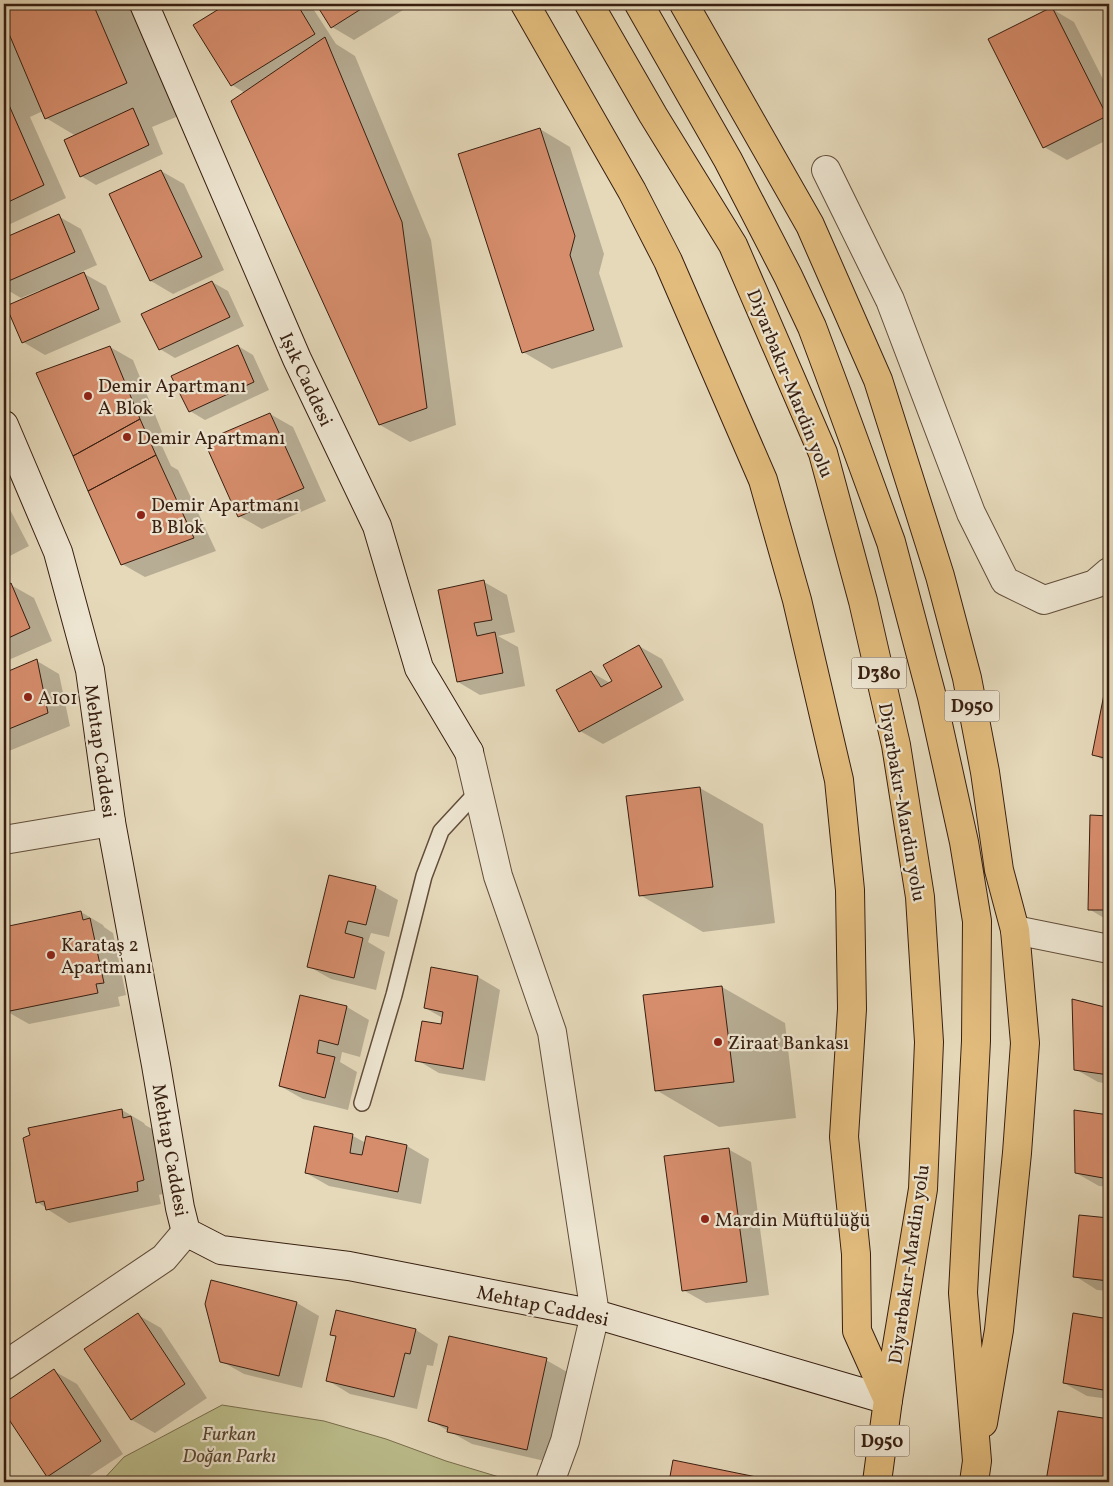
<svg xmlns="http://www.w3.org/2000/svg" width="1113" height="1486" font-family="Vollkorn,serif">
	<rect width="100%" height="100%" fill="#e5d9ba"/>
	<filter id="stains"><feTurbulence type="fractalNoise" baseFrequency=".004" numOctaves="4"/><feColorMatrix values="0 0 0 0 .2 0 0 0 0 .09 0 0 0 0 .02 0 0 0 .5 -.17"/></filter>
	<radialGradient id="worn" r=".72"><stop offset=".6" stop-color="#630" stop-opacity="0"/><stop offset="1" stop-color="#630" stop-opacity=".3"/></radialGradient>
	<path fill="#bbbd8b" stroke="#796e4e" d="M 222,1405 L 324,1421 L 386,1439 L 446,1461 L 509,1480 L 512,1482 L 101,1482 L 124,1457 Z"/>
	<path fill="#0003" d="M 4,4 L 133,4 L 181,115 L 152,127 L 163,154 L 96,185 L 81,176 L 76,136 L 46,118 L 43,111 L 30,117 L 66,198 L 4,227 L 4,22 L 6,24 L 4,19 Z
		M 229,4 L 310,4 L 336,44 L 355,56 L 431,240 L 456,425 L 410,442 L 380,425 L 233,101 L 245,93 L 232,85 L 194,25 Z
		M 317,4 L 413,4 L 354,40 L 332,27 Z
		M 1052,9 L 1074,22 L 1109,91 L 1109,139 L 1067,160 L 1044,147 Z
		M 540,129 L 570,147 L 604,254 L 599,273 L 623,347 L 552,369 L 523,352 Z
		M 161,171 L 184,184 L 224,270 L 173,294 L 151,281 Z
		M 58,216 L 81,229 L 97,265 L 81,272 L 106,286 L 121,322 L 45,355 L 23,342 L 41,292 L 40,290 L 21,298 L 4,288 L 4,239 Z
		M 212,282 L 228,291 L 244,326 L 175,358 L 160,349 Z
		M 238,346 L 253,355 L 269,390 L 205,420 L 190,411 Z
		M 110,347 L 133,360 L 162,432 L 157,435 L 171,466 L 178,470 L 216,551 L 145,577 L 122,564 Z
		M 270,414 L 293,427 L 326,501 L 262,529 L 239,516 Z
		M 4,498 L 29,546 L 4,559 Z
		M 484,582 L 507,595 L 515,632 L 498,636 L 518,647 L 525,686 L 480,695 L 458,682 Z
		M 11,585 L 34,598 L 52,641 L 4,662 L 4,588 Z
		M 639,646 L 662,659 L 684,700 L 603,744 L 580,731 L 591,672 L 610,683 Z
		M 37,661 L 59,674 L 70,726 L 4,753 L 4,675 Z
		M 1109,675 L 1109,764 L 1094,754 Z
		M 700,788 L 763,824 L 775,923 L 703,932 L 640,895 Z
		M 1092,816 L 1109,817 L 1109,921 L 1089,909 Z
		M 375,887 L 398,900 L 389,937 L 371,933 L 368,942 L 385,952 L 376,990 L 331,979 L 308,966 Z
		M 81,912 L 103,925 L 104,927 L 113,933 L 126,995 L 118,997 L 120,1006 L 29,1024 L 6,1011 L 4,1009 L 4,928 Z
		M 478,977 L 500,990 L 485,1081 L 439,1073 L 417,1060 L 442,1026 L 443,1018 L 425,1008 Z
		M 722,987 L 785,1023 L 796,1118 L 719,1127 L 656,1090 Z
		M 1074,1001 L 1109,1009 L 1109,1084 L 1098,1082 L 1075,1069 Z
		M 347,1007 L 369,1020 L 360,1057 L 342,1052 L 340,1062 L 357,1072 L 348,1110 L 303,1099 L 280,1086 Z
		M 122,1110 L 144,1123 L 145,1125 L 154,1130 L 167,1193 L 159,1195 L 161,1204 L 69,1223 L 47,1209 L 45,1207 L 37,1202 Z
		M 1075,1111 L 1109,1116 L 1109,1187 L 1099,1186 L 1076,1173 Z
		M 315,1128 L 353,1136 L 366,1143 L 407,1146 L 429,1159 L 421,1204 L 329,1186 L 306,1173 Z
		M 728,1149 L 751,1162 L 769,1295 L 706,1303 L 683,1290 Z
		M 1081,1217 L 1109,1219 L 1109,1291 L 1097,1290 L 1075,1276 Z
		M 297,1303 L 319,1316 L 302,1388 L 244,1374 L 221,1361 Z
		M 337,1312 L 416,1330 L 438,1344 L 433,1366 L 427,1365 L 417,1409 L 350,1394 L 327,1380 L 337,1337 L 332,1334 Z
		M 1074,1314 L 1109,1320 L 1109,1399 L 1087,1396 L 1064,1383 Z
		M 138,1315 L 161,1328 L 207,1398 L 155,1433 L 132,1420 L 86,1350 Z
		M 546,1360 L 569,1373 L 549,1462 L 472,1444 L 429,1420 Z
		M 54,1371 L 77,1384 L 123,1454 L 80,1482 L 59,1482 L 48,1476 L 4,1410 L 4,1404 Z
		M 1059,1413 L 1109,1420 L 1109,1482 L 1051,1482 L 1047,1480 Z
		M 674,1461 L 774,1482 L 670,1482 Z"/>
	<path fill="#d68d6c" stroke="#371e10" d="M 4,4 L 93,4 L 127,83 L 45,119 L 4,22 Z
		M 227,4 L 297,4 L 315,34 L 231,86 L 193,25 Z
		M 316,4 L 369,4 L 331,28 Z
		M 1052,7 L 1107,116 L 1043,148 L 988,39 Z
		M 325,37 L 402,222 L 427,408 L 379,425 L 231,101 Z
		M 5,96 L 44,185 L 4,204 L 4,97 Z
		M 133,108 L 149,145 L 80,177 L 64,140 Z
		M 540,128 L 575,236 L 570,255 L 594,330 L 522,353 L 458,154 Z
		M 161,170 L 202,257 L 150,281 L 109,194 Z
		M 59,214 L 75,252 L 4,283 L 4,238 Z
		M 84,272 L 99,309 L 22,343 L 6,306 Z
		M 212,281 L 230,317 L 159,350 L 141,314 Z
		M 238,345 L 254,382 L 189,412 L 171,376 Z
		M 110,346 L 140,419 L 73,456 L 36,373 Z
		M 270,413 L 304,488 L 238,517 L 204,441 Z
		M 140,419 L 156,455 L 88,491 L 73,456 Z
		M 156,455 L 194,538 L 121,565 L 88,491 Z
		M 484,580 L 492,620 L 474,623 L 477,636 L 495,632 L 503,673 L 457,682 L 438,590 Z
		M 11,583 L 30,628 L 4,640 L 4,587 Z
		M 639,645 L 662,687 L 579,732 L 556,690 L 591,671 L 601,687 L 612,681 L 603,665 Z
		M 37,659 L 48,713 L 4,731 L 4,673 Z
		M 1109,669 L 1109,759 L 1092,755 Z
		M 700,787 L 713,887 L 639,896 L 626,796 Z
		M 1090,815 L 1109,816 L 1109,910 L 1088,910 Z
		M 329,875 L 376,886 L 366,925 L 348,921 L 345,933 L 363,938 L 354,978 L 307,967 Z
		M 81,911 L 83,920 L 90,918 L 104,983 L 96,984 L 98,993 L 5,1012 L 4,927 Z
		M 431,967 L 478,976 L 463,1069 L 415,1061 L 422,1021 L 441,1024 L 443,1012 L 424,1008 Z
		M 722,986 L 734,1082 L 655,1091 L 643,995 Z
		M 300,995 L 347,1006 L 338,1045 L 319,1040 L 317,1053 L 335,1057 L 325,1098 L 279,1086 Z
		M 1072,999 L 1109,1008 L 1109,1075 L 1074,1070 Z
		M 122,1109 L 123,1118 L 131,1116 L 144,1180 L 137,1182 L 138,1191 L 46,1210 L 44,1201 L 36,1203 L 23,1138 L 30,1135 L 28,1128 Z
		M 1074,1110 L 1109,1115 L 1109,1179 L 1075,1173 Z
		M 314,1126 L 353,1134 L 350,1153 L 362,1155 L 366,1136 L 407,1145 L 398,1192 L 305,1173 Z
		M 729,1148 L 747,1282 L 682,1291 L 664,1156 Z
		M 1079,1215 L 1109,1218 L 1109,1281 L 1073,1277 Z
		M 211,1280 L 297,1302 L 279,1376 L 220,1362 L 205,1304 Z
		M 336,1310 L 416,1329 L 410,1354 L 405,1353 L 394,1397 L 326,1381 L 336,1336 L 330,1335 Z
		M 138,1313 L 185,1384 L 131,1420 L 84,1349 Z
		M 1073,1313 L 1109,1319 L 1109,1391 L 1063,1383 Z
		M 449,1336 L 547,1358 L 527,1450 L 447,1432 L 448,1427 L 428,1421 Z
		M 54,1369 L 101,1441 L 47,1477 L 4,1412 L 4,1403 Z
		M 1058,1411 L 1109,1419 L 1109,1482 L 1056,1482 L 1046,1481 Z
		M 673,1460 L 781,1482 L 669,1482 Z"/>
	<g fill="none" stroke-linecap="round" stroke-linejoin="round">
		<g stroke="#624d3a" stroke-width="18">
			<path id="lane" d="M 362,1103 L 394,995 L 424,876 L 441,831 L 478,791"/>
		</g>
		<g stroke="#624d3a" stroke-width="30">
			<path id="street" d="M 826,170 L 890,300 L 971,513 L 1005,581 L 1044,600 L 1095,584 L 1109,572
				M 469,752 L 498,876 L 552,1032 L 595,1314 L 565,1441 L 550,1482
				M 4,840 L 111,822
				M 1015,930 L 1109,949
				M 4,1366 L 164,1258 L 186,1232"/>
		</g>
		<g stroke="#371e10" stroke-width="30">
			<path id="secondary" d="M 144,4 L 297,359 L 377,526 L 419,668 L 469,752
				M 4,425 L 58,552 L 90,670 L 111,822 L 156,1065 L 180,1208 L 186,1232 L 221,1250 L 349,1266 L 595,1314 L 888,1400"/>
		</g>
		<g stroke="#371e10" stroke-width="30">
			<path id="highway" d="M 525,4 L 632,191 L 668,261 L 763,480 L 797,600 L 839,780 L 850,890 L 852,1009 L 844,1137 L 856,1254 L 857,1331 L 888,1400
				M 589,4 L 653,115 L 733,245 L 823,453 L 863,601 L 896,745 L 920,897 L 929,1042 L 923,1189 L 888,1400 L 877,1482
				M 639,4 L 728,160 L 788,276 L 812,327 L 834,386 L 891,542 L 932,697 L 964,842 L 977,921 L 976,1041 L 963,1293 L 977,1461 L 974,1482
				M 684,4 L 810,225 L 878,380 L 940,576 L 967,678 L 985,772 L 999,870 L 1015,930 L 1025,1043 L 1017,1153 L 999,1330 L 983,1423"/>
		</g>
		<use href="#lane" stroke="#eee6d2" stroke-width="15"/>
		<use href="#street" stroke="#eee6d2" stroke-width="28"/>
		<use href="#secondary" stroke="#eee6d2" stroke-width="28"/>
		<use href="#highway" stroke="#e2bc7d" stroke-width="28"/>
	</g>
	<g fill="#8f2418" stroke="#eee6d2" stroke-width="2">
		<circle cx="88" cy="396" r="5"/>
		<circle cx="127" cy="437" r="5"/>
		<circle cx="141" cy="515" r="5"/>
		<circle cx="28" cy="697" r="5"/>
		<circle cx="51" cy="955" r="5"/>
		<circle cx="718" cy="1042" r="5"/>
		<circle cx="705" cy="1219" r="5"/>
	</g>
	<g text-anchor="middle" stroke-width="4.5" stroke-linejoin="round" paint-order="stroke">
		<g fill="#eee6d2" stroke="#6e5a4a" stroke-width="1">
			<rect x="851.5" y="657.5" width="55" height="31" rx="4"/>
			<rect x="944.5" y="690.5" width="55" height="31" rx="4"/>
			<rect x="854.5" y="1425.5" width="55" height="31" rx="4"/>
		</g>
		<g font-size="18" font-weight="bold" fill="#371e10">
			<text x="879" y="679">D380</text>
			<text x="972" y="712">D950</text>
			<text x="882" y="1447">D950</text>
		</g>
		<g font-size="19" fill="#371e10" stroke="#eee6d2">
			<text transform="translate(307 379) rotate(65)" y="7">Işık Caddesi</text>
			<text transform="translate(791 383) rotate(68)" y="7">Diyarbakır-Mardin yolu</text>
			<text transform="translate(101 751) rotate(82)" y="7">Mehtap Caddesi</text>
			<text transform="translate(903 802) rotate(80)" y="7">Diyarbakır-Mardin yolu</text>
			<text transform="translate(171 1150) rotate(80)" y="7">Mehtap Caddesi</text>
			<text transform="translate(908 1264) rotate(-82)" y="7">Diyarbakır-Mardin yolu</text>
			<text transform="translate(543 1305) rotate(12)" y="7">Mehtap Caddesi</text>
		</g>
		<g font-size="19" fill="#371e10" stroke="#eee6d2" text-anchor="start">
			<text x="98" y="392">Demir Apartmanı<tspan x="98" dy="22">A Blok</tspan></text>
			<text x="137" y="444">Demir Apartmanı</text>
			<text x="151" y="511">Demir Apartmanı<tspan x="151" dy="22">B Blok</tspan></text>
			<text x="38" y="704">A101</text>
			<text x="61" y="951">Karataş 2<tspan x="61" dy="22">Apartmanı</tspan></text>
			<text x="728" y="1049">Ziraat Bankası</text>
			<text x="715" y="1226">Mardin Müftülüğü</text>
		</g>
		<g font-size="19" font-style="italic" fill="#58462f" stroke="#eee6d2">
			<text x="229" y="1440">Furkan<tspan x="229" dy="22">Doğan Parkı</tspan></text>
		</g>
	</g>
	<rect width="1113" height="1486" fill="none" stroke="#e5d9ba" stroke-width="20"/>
	<rect x="5" y="5" width="1103" height="1476" fill="none" stroke="#371e10" stroke-width="2.5"/>
	<rect x="10" y="10" width="1093" height="1466" fill="none" stroke="#371e10"/>
	<rect width="100%" height="100%" filter="url(#stains)"/>
	<rect width="100%" height="100%" fill="url(#worn)"/>
</svg>
